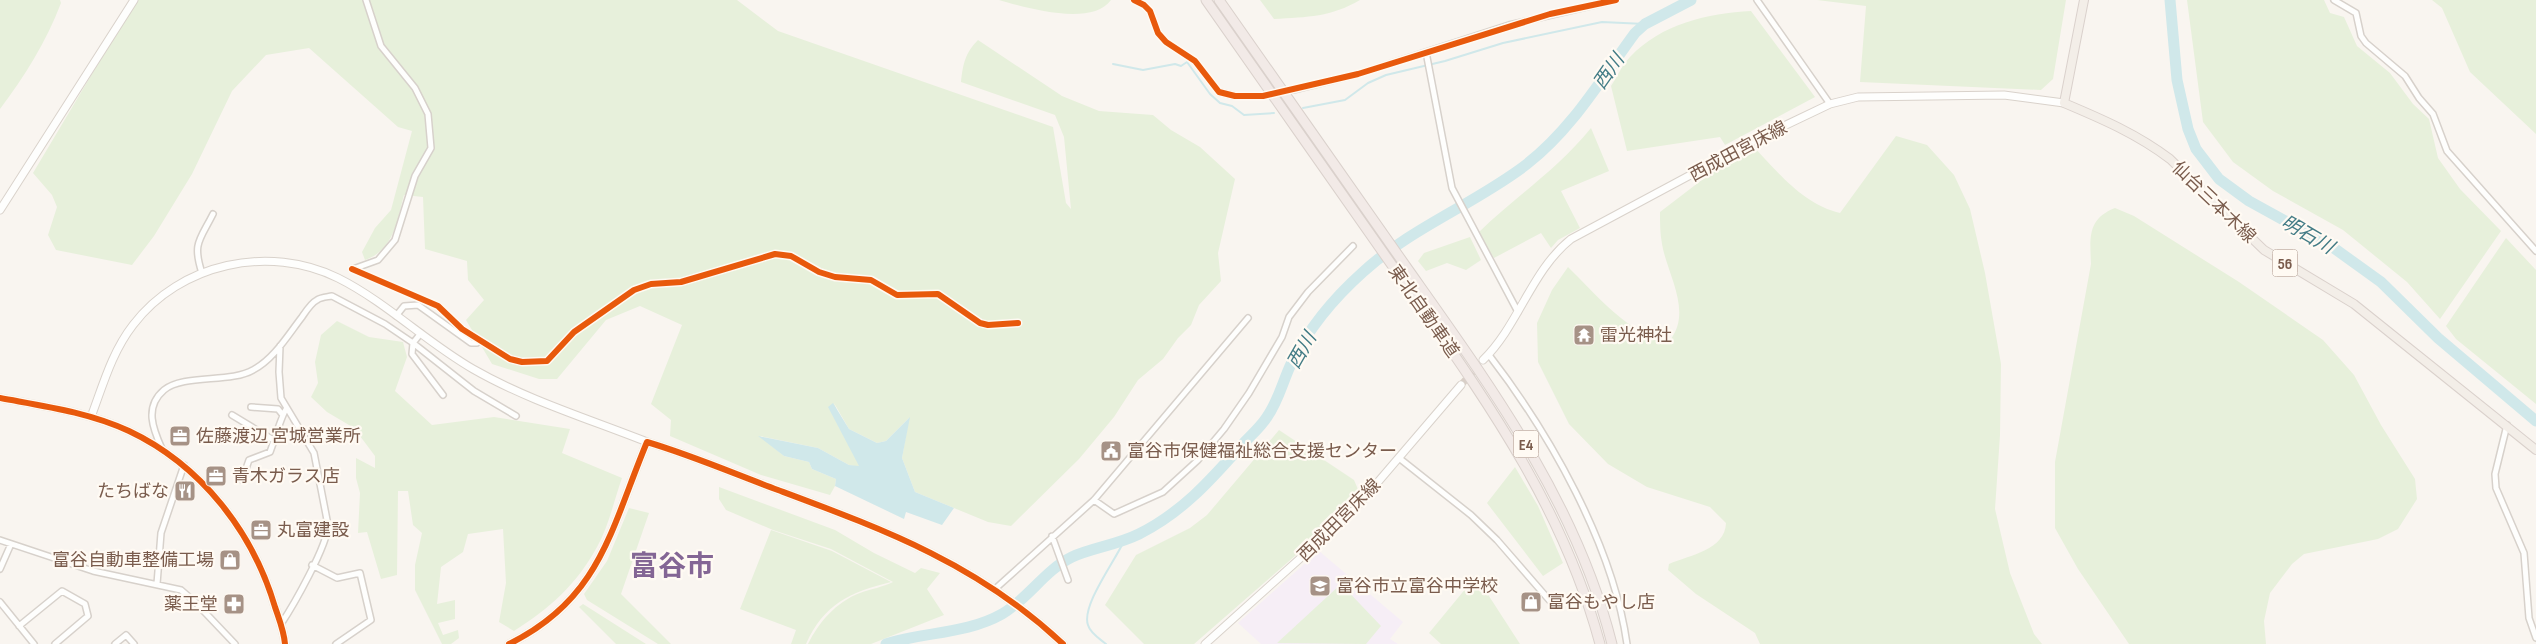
<svg xmlns="http://www.w3.org/2000/svg" width="2536" height="644" font-family="'Sofia Sans Condensed','Noto Sans JP',sans-serif">
	<rect width="100%" height="100%" fill="#f9f5f0"/>
	<path fill="#f6eef6" d="M 1319,551 L 1403,622 L 1390,639 L 1398,644 L 1261,644 L 1238,623 Z"/>
	<path fill="#e7f0db" d="M 0,0 L 60,0 L 61,3 C 46,42 25,76 0,109 Z
		M 136,0 L 737,0 L 778,31 L 1053,127 L 1066,203 L 1071,209 L 1064,137 L 1055,115 L 961,82 C 963,64 965,53 978,40 L 1062,96 L 1099,111 L 1153,115 L 1171,130 L 1200,147 L 1235,179 L 1218,253 L 1221,281 L 1199,305 L 1191,325 L 1178,338 L 1163,359 L 1138,380 L 1114,417 L 1079,459 L 1011,526 L 988,522 L 915,492 L 902,458 L 909,418 L 886,441 L 877,443 L 849,429 L 834,403 L 860,467 L 849,465 L 818,448 L 760,436 L 784,456 L 809,462 L 812,469 L 836,479 L 835,486 L 830,495 L 761,475 L 670,436 L 671,420 L 651,404 L 682,325 L 640,306 L 606,320 L 557,379 L 539,379 L 492,364 L 466,320 L 484,300 L 468,280 L 467,261 L 425,249 L 423,197 L 404,195 C 397,221 394,250 365,260 L 362,252 L 375,228 L 391,210 L 412,131 L 398,127 L 309,48 L 266,55 L 232,91 L 192,174 L 154,236 L 132,265 L 56,250 L 48,235 L 57,207 L 52,195 L 33,173 Z
		M 999,0 L 1111,0 C 1092,27 1026,8 999,0 Z
		M 1260,0 L 1360,0 C 1331,17 1308,17 1274,19 Z
		M 1817,0 L 2066,0 L 2053,79 L 2041,90 L 1860,82 L 1866,6 Z
		M 2187,0 L 2324,0 L 2330,13 L 2344,17 L 2357,46 L 2390,73 L 2413,104 L 2429,119 L 2438,158 L 2460,189 L 2501,231 L 2440,319 L 2407,282 L 2343,230 L 2273,191 L 2233,162 L 2203,122 Z
		M 2432,0 L 2536,0 L 2536,134 L 2470,72 L 2442,8 Z
		M 1751,11 L 1815,97 L 1725,145 L 1720,137 L 1627,151 L 1611,86 C 1617,77 1622,65 1630,57 C 1661,24 1708,13 1751,11 Z
		M 1591,128 L 1609,171 L 1561,191 L 1580,228 L 1558,240 L 1551,248 L 1541,233 L 1494,258 L 1478,233 C 1517,195 1556,171 1591,128 Z
		M 1896,136 L 1927,145 L 1954,175 L 1970,209 L 1985,273 L 2001,364 L 2000,435 L 1995,509 L 2010,573 L 2034,634 L 2042,644 L 1760,644 L 1755,633 L 1696,594 L 1668,570 L 1669,564 C 1690,555 1725,550 1726,523 L 1710,507 L 1647,487 L 1608,464 L 1569,424 L 1538,362 L 1537,323 L 1552,290 L 1568,267 C 1593,291 1634,342 1671,339 C 1692,310 1667,274 1662,244 C 1660,234 1660,223 1660,212 L 1750,143 C 1776,170 1802,204 1840,213 Z
		M 2115,208 L 2134,216 L 2239,282 L 2323,340 L 2354,375 L 2381,425 L 2415,479 L 2417,499 L 2398,529 L 2378,539 L 2304,554 L 2292,564 L 2270,593 L 2264,621 L 2266,644 L 2129,644 L 2078,569 L 2055,528 L 2055,462 L 2091,264 C 2090,238 2087,219 2115,208 Z
		M 1470,237 L 1481,260 L 1466,270 L 1447,263 L 1426,271 L 1418,261 L 1424,253 Z
		M 2506,238 L 2536,270 L 2536,404 L 2456,339 L 2446,326 Z
		M 337,321 L 369,337 L 403,342 L 407,357 L 395,391 L 432,425 L 494,417 L 570,429 L 562,453 L 622,478 C 614,500 609,526 597,547 C 577,584 549,609 514,631 L 499,622 L 506,583 L 503,529 L 468,534 L 463,552 L 441,567 L 437,604 L 455,600 L 455,619 L 438,623 L 443,635 L 458,630 L 459,638 L 451,644 L 442,644 L 415,590 L 415,565 L 422,533 L 413,525 L 408,491 L 398,491 L 397,575 L 381,579 L 367,532 L 358,533 L 360,493 L 356,478 L 356,458 L 375,468 L 375,456 L 354,428 L 327,412 L 311,397 L 318,383 L 315,362 L 321,335 Z
		M 1279,430 L 1354,480 L 1360,494 L 1320,534 L 1194,644 L 1144,644 L 1105,605 L 1136,555 L 1190,528 L 1207,515 Z
		M 1515,467 L 1538,506 L 1563,563 L 1543,576 L 1487,503 Z
		M 719,487 L 835,530 L 874,553 L 915,573 L 921,568 L 940,573 L 927,589 L 944,615 L 871,644 L 808,644 C 819,622 836,602 860,593 C 871,589 883,587 893,582 L 831,549 L 773,530 L 726,510 L 719,499 Z
		M 629,508 L 649,513 L 621,594 L 671,644 L 658,644 L 587,600 L 584,594 L 607,561 Z
		M 771,530 L 832,551 L 891,582 C 850,592 824,604 806,644 L 791,644 L 796,630 L 740,609 Z
		M 1476,576 L 1520,644 L 1441,644 L 1429,633 Z
		M 1341,584 L 1381,626 L 1366,644 L 1277,643 Z
		M 583,604 L 646,644 L 616,644 L 579,607 Z"/>
	<path fill="#d0e8ea" d="M 833,403 L 849,429 L 877,443 L 886,441 L 910,417 L 902,458 L 915,492 L 954,508 L 942,525 L 906,512 L 904,519 L 835,486 L 836,479 L 812,469 L 809,462 L 784,456 L 758,436 L 818,448 L 849,465 L 859,466 L 828,407 Z"/>
	<g fill="none" stroke-linecap="round" stroke-linejoin="round">
		<path stroke="#d0e8ea" stroke-width="2" d="M 1113,64 L 1143,70 L 1175,64 L 1181,66 L 1187,62 L 1210,94 L 1220,103 L 1232,106 L 1244,115 L 1274,113
			M 1303,108 L 1345,100 L 1368,83 L 1386,75 L 1445,61 L 1503,43 L 1602,22 L 1645,24
			M 1106,644 C 1100,639 1090,633 1088,625 C 1081,606 1115,561 1124,541"/>
		<path stroke="#d0e8ea" stroke-width="11" d="M 2170,0 L 2177,80 L 2188,129 L 2196,149 L 2219,179 L 2249,201 L 2331,246 L 2381,282 L 2438,338 L 2536,421
			M 886,644 C 923,632 967,634 1002,614 C 1028,599 1045,570 1072,557 C 1091,548 1117,545 1139,534 C 1181,513 1209,482 1240,447 C 1249,437 1260,428 1267,417 C 1279,400 1283,380 1292,362 C 1309,328 1335,297 1363,272 C 1412,227 1475,204 1527,164 C 1573,128 1601,79 1635,33 L 1645,24 L 1691,0"/>
		<path stroke="#d9cfc7" stroke-width="5" stroke-dasharray="5 2.5" stroke-linecap="butt" d="M 1263,96 L 1293,90"/>
		<path stroke="#d9cfc7" stroke-width="7" stroke-dasharray="7 3.5" stroke-linecap="butt" d="M 1461,385 L 1483,360"/>
		<g stroke="#d7d1cb" stroke-width="8">
			<path id="street" d="M 1134,0 L 1144,5 L 1150,11 L 1158,33 L 1166,42 L 1195,61 L 1219,92 L 1235,96 L 1263,96
				M 1757,0 L 1830,104
				M 2334,0 L 2356,13 L 2361,36 L 2366,43 L 2405,76 L 2419,98 L 2433,114 L 2447,151 L 2536,251
				M 1426,52 L 1452,188 L 1518,312
				M 1293,90 L 1358,74 L 1509,25 L 1616,0
				M 352,269 L 438,306 L 462,329 L 510,359 L 522,362 L 547,361 L 574,332 L 634,290 L 651,284 L 681,282 L 775,254 L 791,256 L 819,272 L 835,277 L 871,280 L 897,295 L 938,294 L 980,323 L 988,325 L 1018,323
				M 353,269 L 378,260 L 395,240 L 415,176 L 431,148 L 428,114 L 415,88 L 381,46 L 366,0
				M 202,273 C 192,243 200,240 213,214
				M 396,316 L 404,306 L 418,305 L 471,343 L 477,343 L 480,340
				M 280,346 L 279,372 L 281,398 L 314,453 L 328,525 C 328,545 293,606 281,624
				M 1489,355 C 1550,434 1613,545 1627,644
				M 443,395 L 412,354 L 413,343 L 474,391 L 516,416
				M 251,407 L 278,409 L 282,414
				M 232,415 L 275,441
				M 2507,425 L 2495,474 L 2496,488 L 2524,553 L 2529,618 L 2536,638
				M 162,449 C 153,429 144,407 164,390 C 183,374 231,383 253,370 C 274,359 288,335 302,317 C 306,311 311,303 317,300 C 321,297 327,297 332,296 L 385,324 L 413,343 L 421,333
				M 1399,458 L 1471,515 L 1497,540 L 1550,601
				M 242,480 L 249,460 L 270,452 C 274,442 282,413 287,408
				M 1094,500 L 1114,514 L 1163,492 L 1198,460 L 1224,429 L 1249,393 L 1282,337 L 1289,317 L 1308,292 L 1353,246
				M 1052,536 L 1068,580
				M 0,540 L 93,571 L 181,590 L 196,603 L 235,644
				M 312,565 L 337,578 L 360,573 L 371,620 L 336,644
				M 0,569 L 11,544
				M 157,584 L 161,533 L 184,465
				M 995,589 L 1094,500 L 1248,318
				M 0,602 L 34,644
				M 19,626 L 62,591 L 85,604 L 88,616 L 55,644
				M 115,644 L 126,635 L 134,644"/>
		</g>
		<g stroke="#d9d2cb" stroke-width="9">
			<path id="secondary" d="M 0,210 L 134,0
				M 1483,360 C 1519,325 1531,271 1571,239 L 1765,135 L 1830,104 L 1858,97 L 2004,95 L 2064,103
				M 0,398 C 43,406 88,412 129,431 C 201,465 253,532 275,607 C 279,619 284,631 285,644
				M 91,417 C 103,385 112,352 133,325 C 180,263 269,244 338,278 C 386,302 426,342 473,369 C 527,400 589,419 647,442
				M 509,644 C 601,599 611,528 647,442 C 691,455 735,474 778,490 C 885,530 978,564 1063,644
				M 1205,644 L 1354,510 L 1461,385"/>
		</g>
		<g stroke="#dad1cc" stroke-width="10">
			<path id="primary" d="M 2084,0 L 2064,103 C 2102,119 2137,134 2170,159 L 2264,250 L 2354,304 L 2536,450"/>
		</g>
		<g stroke="#dad1cc" stroke-width="11">
			<path id="highway" d="M 1206,0 C 1271,93 1336,185 1401,278 C 1483,396 1562,503 1600,644
				M 1219,0 C 1281,88 1343,177 1405,265 C 1489,384 1576,501 1612,644"/>
		</g>
		<use href="#street" stroke="#fefefd" stroke-width="5"/>
		<use href="#secondary" stroke="#fefefd" stroke-width="7"/>
		<use href="#primary" stroke="#f3eee8" stroke-width="8"/>
		<use href="#highway" stroke="#f2eae7" stroke-width="9"/>
		<g stroke="#fffaf3" stroke-width="9">
			<path id="cycleway" d="M 1134,0 L 1144,5 L 1150,11 L 1158,33 L 1166,42 L 1195,61 L 1219,92 L 1235,96 L 1263,96 L 1358,74 L 1550,14 L 1616,0
				M 352,269 L 438,306 L 462,329 L 510,359 L 522,362 L 547,361 L 574,332 L 634,290 L 651,284 L 681,282 L 775,254 L 791,256 L 819,272 L 835,277 L 871,280 L 897,295 L 938,294 L 980,323 L 988,325 L 1018,323
				M 0,398 C 43,406 88,412 129,431 C 201,465 253,532 275,607 C 279,619 284,631 285,644
				M 509,644 C 601,599 611,528 647,442 C 691,455 735,474 778,490 C 885,530 978,564 1063,644"/>
		</g>
		<use href="#cycleway" stroke="#e8590c" stroke-width="6"/>
	</g>
	<defs>
		<g id="temple-square" transform="scale(1.125)"><rect x="-9" y="-9" width="18" height="18" rx="4" fill="#a69286" stroke="#fffaf3"/><path d="M0-6L5-2H3V0L6.5 2.5H4V6H1.5V3h-3V6H-4V2.5H-6.5L-3 0V-2H-5Z" fill="#fff"/></g>
		<g id="office-square" transform="scale(1.125)"><rect x="-9" y="-9" width="18" height="18" rx="4" fill="#a69286" stroke="#fffaf3"/><path d="M-6-3h4V-5.5h4V-3h4V5H-6ZM-1-4.5V-3h2v-1.5ZM-6 0V1H6V0Z" fill="#fff"/></g>
		<g id="civic-square" transform="scale(1.125)"><rect x="-9" y="-9" width="18" height="18" rx="4" fill="#a69286" stroke="#fffaf3"/><path d="M-.6-6.5H3V-4.5H.6V-3L4-1V1h2V6H-6V1h2V-1L-.6-3ZM-1.2 2.5V6h2.4V2.5Z" fill="#fff"/></g>
		<g id="restaurant-square" transform="scale(1.125)"><rect x="-9" y="-9" width="18" height="18" rx="4" fill="#a69286" stroke="#fffaf3"/><path d="M-5-6h1v4h1v-4h1v4h1v-4h1v5L-1.5 .5V6h-2V.5L-5-1ZM5-6V6H3V1.5H1.5Q1.5-4 5-6Z" fill="#fff"/></g>
		<g id="shop-square" transform="scale(1.125)"><rect x="-9" y="-9" width="18" height="18" rx="4" fill="#a69286" stroke="#fffaf3"/><path d="M-5-2.5h2.3a2.7 3.5 0 0 1 5.4 0H5L5.5 6h-11ZM-1.5-2.5h3a1.5 2.3 0 0 0-3 0Z" fill="#fff"/></g>
		<g id="school-square" transform="scale(1.125)"><rect x="-9" y="-9" width="18" height="18" rx="4" fill="#a69286" stroke="#fffaf3"/><path d="M0-5L7-2L0 1L-7-2ZM-4 1L0 2.5L4 1V4Q0 6-4 4Z" fill="#fff"/></g>
		<g id="pharmacy-square" transform="scale(1.125)"><rect x="-9" y="-9" width="18" height="18" rx="4" fill="#a69286" stroke="#fffaf3"/><path d="M-2-6h4v4h4v4h-4v4h-4v-4h-4v-4h4Z" fill="#fff"/></g>
	</defs>
	<g fill-rule="evenodd">
		<use href="#temple-square" x="1584" y="335"/>
		<use href="#office-square" x="180" y="436"/>
		<use href="#civic-square" x="1111" y="451"/>
		<use href="#office-square" x="216" y="476"/>
		<use href="#restaurant-square" x="185" y="491"/>
		<use href="#office-square" x="261" y="530"/>
		<use href="#shop-square" x="230" y="560"/>
		<use href="#school-square" x="1320" y="586"/>
		<use href="#shop-square" x="1531" y="602"/>
		<use href="#pharmacy-square" x="234" y="604"/>
	</g>
	<g text-anchor="middle" stroke-width="4.5" stroke-linejoin="round" paint-order="stroke">
		<g fill="#fffaf3" stroke="#a28b7f" stroke-width="1">
			<rect x="2272.5" y="249.5" width="25" height="27" rx="4"/>
			<rect x="1513.5" y="430.5" width="25" height="27" rx="4"/>
		</g>
		<g font-size="16" font-weight="bold" fill="#7a5c4d">
			<text x="2285" y="269">56</text>
			<text x="1526" y="450">E4</text>
		</g>
		<g font-size="18" fill="#7a5c4d" stroke="#fffaf3">
			<text transform="translate(1738 151) rotate(-28)" y="6">西成田宮床線</text>
			<text transform="translate(2214 202) rotate(44)" y="6">仙台三本木線</text>
			<text transform="translate(1424 311) rotate(55)" y="6">東北自動車道</text>
			<text transform="translate(1339 520) rotate(-45)" y="6">西成田宮床線</text>
		</g>
		<g font-size="18" fill="#7a5c4d" stroke="#fffaf3" text-anchor="start">
			<text x="1600" y="341">雷光神社</text>
			<text x="196" y="442">佐藤渡辺 宮城営業所</text>
			<text x="1127" y="457">富谷市保健福祉総合支援センター</text>
			<text x="232" y="482">青木ガラス店</text>
			<text x="169" y="497" text-anchor="end">たちばな</text>
			<text x="277" y="536">丸富建設</text>
			<text x="214" y="566" text-anchor="end">富谷自動車整備工場</text>
			<text x="1336" y="592">富谷市立富谷中学校</text>
			<text x="1547" y="608">富谷もやし店</text>
			<text x="218" y="610" text-anchor="end">薬王堂</text>
		</g>
		<g font-size="19" font-style="italic" fill="#437c86" stroke="#fffaf3">
			<text transform="translate(1608 71) rotate(-55)" y="7">西川</text>
			<text transform="translate(2308 234) rotate(30)" y="7">明石川</text>
			<text transform="translate(1301 350) rotate(-60)" y="7">西川</text>
		</g>
		<g font-size="28" font-weight="bold" fill="#846695" stroke="#fffaf3">
			<text x="672" y="575">富谷市</text>
		</g>
	</g>
</svg>
